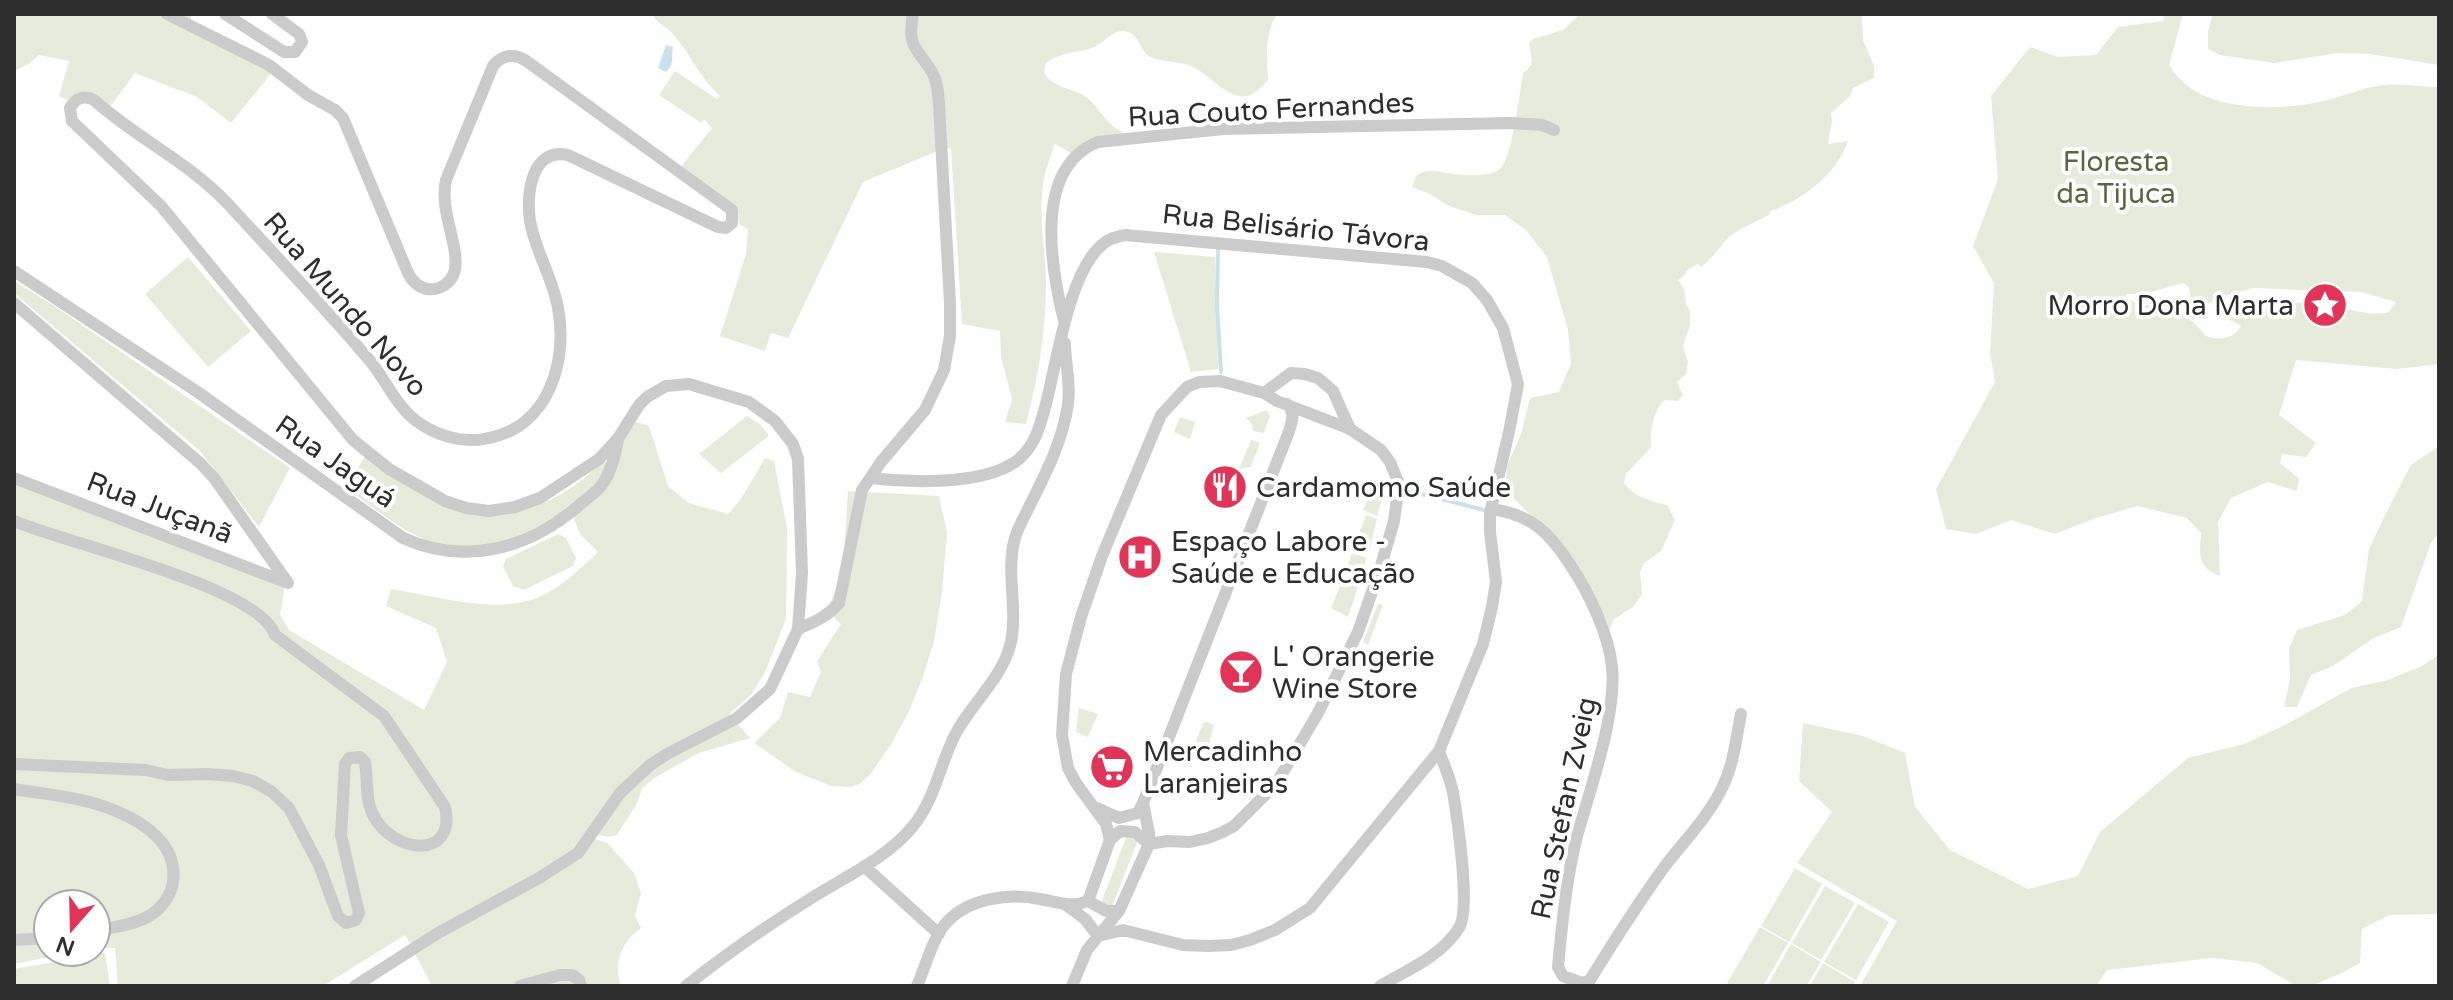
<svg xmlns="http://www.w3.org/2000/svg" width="2453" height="1000" font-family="'Varela Round',sans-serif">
	<rect width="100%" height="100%" fill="#fff"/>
	<path fill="#e6ebdc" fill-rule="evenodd" d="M 14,14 L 191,14 L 191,22 L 272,72 L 231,123 L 197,97 L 135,73 L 110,107 L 78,93 L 67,100 L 59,96 L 69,61 L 39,55 L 29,64 L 14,71 Z
		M 652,14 L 1277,14 C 1264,35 1267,56 1268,80 C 1238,119 1217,77 1191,66 C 1178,60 1161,63 1149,56 C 1138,48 1140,33 1124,31 C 1112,30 1103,44 1092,48 C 1076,53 1060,52 1046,63 L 1044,73 C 1054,88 1068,87 1083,95 C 1098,103 1103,124 1126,134 L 1075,155 L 1055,144 C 1050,158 1045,171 1043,185 C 1038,218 1046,252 1046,284 C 1046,332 1038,378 1026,424 L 1005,422 L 1012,399 L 1001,357 L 1000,331 L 962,324 L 951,148 L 940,150 L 863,182 L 788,338 L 771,333 L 765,351 L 720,336 L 746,254 L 748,229 L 739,224 L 738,210 L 680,168 L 712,128 L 704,119 L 701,123 L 659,95 L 675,71 L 717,99 L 720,96 C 698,76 690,52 671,32 C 664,25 657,23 652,14 Z
		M 1580,14 L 1862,14 L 1863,40 L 1874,66 L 1874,78 L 1853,88 L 1850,96 L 1831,113 L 1832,122 L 1828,144 L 1848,141 C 1837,174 1802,200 1771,211 L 1769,215 C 1756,222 1739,228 1728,238 C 1719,248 1712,259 1701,267 L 1698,264 L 1687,270 L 1684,276 L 1678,280 L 1684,289 L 1686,304 L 1690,311 L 1690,325 L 1683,346 L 1688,362 L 1686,374 L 1677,382 L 1683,395 L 1678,401 L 1665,400 C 1653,409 1650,433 1651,447 L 1626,474 L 1624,483 C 1636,498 1648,500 1667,505 L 1675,520 L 1661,551 L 1644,563 L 1640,572 L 1642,594 L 1633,607 L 1614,619 L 1610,629 L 1605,619 L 1547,531 L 1513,498 L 1508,490 L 1506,481 L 1507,466 L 1521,434 L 1530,398 L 1559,392 L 1571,363 L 1568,330 L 1547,257 L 1526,230 L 1505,215 L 1476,215 L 1447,205 L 1430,194 L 1412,187 L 1416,176 C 1428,167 1439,172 1452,174 C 1466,175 1488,178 1500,169 C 1512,160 1520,91 1523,73 C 1537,64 1530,56 1529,43 L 1533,39 L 1563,30 Z
		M 2165,14 L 2183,14 L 2169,65 C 2173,70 2176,76 2181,80 C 2212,112 2283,111 2323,101 C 2342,97 2359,89 2377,86 C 2398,82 2418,87 2439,87 L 2439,364 L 2397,369 L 2296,360 L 2279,415 L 2316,443 L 2306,457 L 2282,454 L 2280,463 L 2299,479 L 2297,491 L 2268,482 L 2231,498 L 2218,522 L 2220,576 C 2196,566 2200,555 2201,533 L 2187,518 L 2138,506 L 2093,519 L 2055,534 L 2011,520 L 1976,534 L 1946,529 L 1936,489 L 1995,382 L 1990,353 L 1994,283 L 1973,246 L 1998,179 L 1991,96 L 2030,47 L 2058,57 L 2096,55 L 2118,27 L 2163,21 ZM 2183,283 L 2189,287 L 2191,301 L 2203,306 L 2221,297 L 2253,288 L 2361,292 L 2396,302 L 2389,312 C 2366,318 2345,306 2322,303 C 2300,299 2281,307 2260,308 C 2245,308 2232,302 2216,306 L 2214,310 C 2222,319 2232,319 2241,326 C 2234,339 2219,341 2206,336 C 2176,298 2160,314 2124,298 L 2127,294 L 2144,294 Z
		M 2213,14 L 2439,14 L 2439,65 L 2370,54 L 2338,53 L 2274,63 L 2220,55 L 2208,49 L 2208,32 Z
		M 1154,252 L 1215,257 L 1218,369 L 1191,372 Z
		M 188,257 L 251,331 L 208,367 L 145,294 Z
		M 14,281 L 53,305 L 290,468 L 259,527 L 200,451 L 14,293 Z
		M 1267,410 L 1270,416 L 1264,433 L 1253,431 L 1252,424 L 1246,418 Z
		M 747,416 L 760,424 L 769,436 L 721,473 L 699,454 Z
		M 1180,417 L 1195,422 L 1190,439 L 1174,432 Z
		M 636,422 L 649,426 L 668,486 L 689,503 L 728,514 L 741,499 L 765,458 L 774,461 L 787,529 L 786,619 L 765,672 L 751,695 L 729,714 L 750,738 L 699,753 L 656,777 L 643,787 L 636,805 L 617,835 L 608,837 L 596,834 L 595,839 L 607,843 L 634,873 L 641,893 L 635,916 L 641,928 C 621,943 613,962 621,986 L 432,986 L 405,935 L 323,986 L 118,986 L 115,948 L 96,948 L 96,904 L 48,904 L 48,952 L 74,952 L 14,964 L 14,479 L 285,586 L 280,614 L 289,630 L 424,710 L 447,662 L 436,628 L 386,606 L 391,589 C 435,596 497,615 539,597 C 562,587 580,569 598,552 L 580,534 L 570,508 C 527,535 473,562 423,539 C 395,526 370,505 345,487 L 365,457 L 404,484 L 504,514 C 540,509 577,489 601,462 L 606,462 Z
		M 1251,440 L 1260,443 L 1251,467 L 1239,469 Z
		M 2439,446 L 2439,533 L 2431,543 L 2401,627 L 2372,639 L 2333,666 L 2311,675 L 2297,707 L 2284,707 L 2290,679 L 2289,648 L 2297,630 L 2345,615 L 2362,601 L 2369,549 L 2385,515 L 2411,465 Z
		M 848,491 L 939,496 L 947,532 L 942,593 L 934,641 L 923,677 L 909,711 L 892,743 L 869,776 L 859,784 L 850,787 L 831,786 L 796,772 L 754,743 L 780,718 L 788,692 L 810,697 L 821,672 L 817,661 L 841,624 L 836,620 L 829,606 C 846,569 845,531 848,491 Z
		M 1370,495 L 1382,499 L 1377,516 L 1363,510 Z
		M 1366,515 L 1377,519 L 1370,547 L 1355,543 Z
		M 558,534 L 566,538 L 576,558 L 573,566 L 524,590 L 513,586 L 503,566 L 506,559 Z
		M 1352,553 L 1367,558 L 1359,579 L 1345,572 Z
		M 1342,581 L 1358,587 L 1348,617 L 1331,608 Z
		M 1378,604 L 1383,605 L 1368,645 L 1363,642 Z
		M 2439,655 L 2439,914 L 2389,915 L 2362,929 L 2360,963 L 2342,973 L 2311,986 L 2296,986 L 2257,963 L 2212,958 L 2107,970 L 2096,986 L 1860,986 L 1897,921 L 1797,863 L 1832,812 L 1799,781 L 1803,723 L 1863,736 L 1905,753 L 1915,807 L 1950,850 L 2028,889 L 2078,876 L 2100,832 L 2188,758 L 2244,744 L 2285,725 L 2351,688 L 2388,680 L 2422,666 Z
		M 1079,708 L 1098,714 L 1088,737 L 1076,732 Z
		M 1207,722 L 1214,725 L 1208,748 L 1196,741 L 1203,723 Z
		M 1127,835 L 1134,835 L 1138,840 L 1112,907 L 1101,903 Z
		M 1795,868 L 1822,884 L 1789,942 L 1761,926 Z
		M 1825,886 L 1855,903 L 1821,960 L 1792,943 Z
		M 1858,904 L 1889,922 L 1856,980 L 1824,962 Z
		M 1760,927 L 1788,943 L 1763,986 L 1732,986 L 1727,983 Z
		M 1791,944 L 1821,962 L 1806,986 L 1767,986 Z
		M 105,953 L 110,986 L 14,986 L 14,969 Z
		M 1823,963 L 1855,982 L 1852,986 L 1810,986 Z"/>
	<path fill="#c8e1ea" d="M 666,45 L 673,47 C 671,57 675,64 666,72 L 658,68 Z"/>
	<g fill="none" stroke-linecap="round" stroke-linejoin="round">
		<path stroke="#c8e1ea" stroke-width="4" d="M 1218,246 L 1217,305 L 1221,372
			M 1406,490 L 1488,511"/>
		<path stroke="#cbcbcb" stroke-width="12" d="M 167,14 L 269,65 L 308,95 L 335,110 L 343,118 L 408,273 C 412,281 418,287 427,289 C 440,291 453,282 455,269 C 459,243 439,211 446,180 L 493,66 C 502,55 513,53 525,60 L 732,210 L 732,223 L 726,228 L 718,227 L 568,155 C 531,147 526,195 530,221 C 535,251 553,278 558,308 C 568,361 549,426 489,438 C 463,444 436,436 415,420 C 396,405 386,381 371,362 C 325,308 276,256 228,204 C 189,162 136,138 94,100 C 84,95 75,98 70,108 L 72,121 L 161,206 L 353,440 L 389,469 L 445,501 L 466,508 L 489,511 L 515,507 L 540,498 L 599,459 L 619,437 L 639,405 L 647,397 L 666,386 L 689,384 L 749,402 L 775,421 L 793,444 L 798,459 L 802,573 L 798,629 L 770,689 L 737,718 L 667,754 L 650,765 L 620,793 L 578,853 L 539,878 L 438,933 L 355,986
			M 225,14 L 284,52 L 295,52 L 302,42 L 299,34 L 272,14
			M 14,271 L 199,393 L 403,538 C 464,566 528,549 577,507 C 584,500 595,494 601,486 C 611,473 615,456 618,440
			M 14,303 L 200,463 L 214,478 L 288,583
			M 1064,321 C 1051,268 1033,168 1098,142 L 1223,129 L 1511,123 L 1542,125 L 1554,130
			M 1264,393 L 1291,373 L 1305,374 L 1318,378 L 1333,391 L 1350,429
			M 14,478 L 288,583
			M 871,478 C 910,483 982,485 1015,462 C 1035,448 1040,426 1046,404 C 1057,361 1069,271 1103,244 C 1109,238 1117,237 1125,235 L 1427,262 L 1442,266 L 1472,283 L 1487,300 L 1503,328 L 1518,384 L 1509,432 L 1490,513 L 1490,532 L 1496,582 L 1492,607 L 1483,644 L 1439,751 L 1310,908 L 1275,930 L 1250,940 L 1231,945 L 1208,946 L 1183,945 L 1123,930 L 1098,936 L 1085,919 L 1066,905
			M 1491,509 C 1531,514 1550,533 1571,566 C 1589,593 1609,635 1612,667 C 1617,716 1589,792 1576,840 C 1566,881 1562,925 1558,967 L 1563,976 L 1582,983 L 1590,980 C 1614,941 1638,903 1665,866 C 1685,840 1709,816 1723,786 C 1734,763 1736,738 1741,714
			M 14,521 C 64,543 259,586 275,635 L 384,716 L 445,807 C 457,859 393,856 372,813 C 365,797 368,779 365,762 L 360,757 L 349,758 L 345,764 L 341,835 L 359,913 L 356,920 L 346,923 L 338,916 L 319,865 L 289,808 L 272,792 L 253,781 L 233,776 L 207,774 L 168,775 L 146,770 L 14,764
			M 798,629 C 814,622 827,617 839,603 L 862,490 L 881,462 L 925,410 L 944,370 L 950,336 L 950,303 L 939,104 C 938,93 938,82 932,72 C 916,46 907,48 913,14
			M 14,789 C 49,795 83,797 116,811 C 145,823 178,845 173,882 C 171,896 161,909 149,916 C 134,925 113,927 96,931
			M 1097,808 L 1119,818 L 1138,813 L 1143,803 L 1288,434 C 1292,421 1296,415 1287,404
			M 1110,840 L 1106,824 L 1076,783 L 1068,768 L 1062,735 L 1066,674 L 1081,617 L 1102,556 L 1161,415 L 1187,387 L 1199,382 L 1220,381 L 1264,393 L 1277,401 L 1350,429 L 1381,450 L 1390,462 L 1399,484 L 1394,521 L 1380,569 L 1358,632 L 1318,713 L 1276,784 L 1234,826 L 1223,832 L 1208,838 L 1190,842 L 1167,841 L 1149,844
			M 864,866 L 939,934
			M 1088,901 L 1110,840 L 1120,831 L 1135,832 L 1149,844
			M 1088,901 L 1106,911 L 1119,911
			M 14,940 L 48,938
			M 520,986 L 560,975 L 572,975 L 579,980 L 581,986
			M 686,986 C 725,955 768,925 810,899 C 843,878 889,857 913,826 C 935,800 940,763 956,733 C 972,703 1001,679 1010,646 C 1019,611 1005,573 1015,538 C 1018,527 1025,516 1030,505 C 1046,473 1063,440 1068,404 C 1071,384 1065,363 1065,343
			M 917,986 C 925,968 933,937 946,923 C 968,898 1009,893 1040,899 C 1058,902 1071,908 1088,901
			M 1072,986 L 1087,950 L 1119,911 L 1149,844 L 1149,833 L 1143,803
			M 1380,986 C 1409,969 1440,957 1459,928 C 1471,909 1457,817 1453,792 C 1450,778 1444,765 1439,751"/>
	</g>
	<defs>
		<g id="sight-disc" transform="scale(2.3)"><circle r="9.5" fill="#e03558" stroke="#fff"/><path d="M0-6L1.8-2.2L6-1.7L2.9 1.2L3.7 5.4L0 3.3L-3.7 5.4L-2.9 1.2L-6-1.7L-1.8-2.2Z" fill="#fff"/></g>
		<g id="restaurant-disc" transform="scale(2.3)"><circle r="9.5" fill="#e03558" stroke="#fff"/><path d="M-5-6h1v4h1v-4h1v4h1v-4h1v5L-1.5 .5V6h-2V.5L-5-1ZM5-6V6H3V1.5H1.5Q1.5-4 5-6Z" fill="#fff"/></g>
		<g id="hospital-disc" transform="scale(2.3)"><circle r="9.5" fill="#e03558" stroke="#fff"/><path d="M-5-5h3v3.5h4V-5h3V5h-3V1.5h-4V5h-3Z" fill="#fff"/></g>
		<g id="bar-disc" transform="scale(2.3)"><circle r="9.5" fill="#e03558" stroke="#fff"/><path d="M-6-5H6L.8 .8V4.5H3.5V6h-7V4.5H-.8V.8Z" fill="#fff"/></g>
		<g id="supermarket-disc" transform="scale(2.3)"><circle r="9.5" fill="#e03558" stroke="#fff"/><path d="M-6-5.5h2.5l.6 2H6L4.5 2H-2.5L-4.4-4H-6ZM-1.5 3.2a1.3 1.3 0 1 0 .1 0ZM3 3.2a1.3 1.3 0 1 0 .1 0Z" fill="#fff"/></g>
	</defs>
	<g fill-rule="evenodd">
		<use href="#sight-disc" x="2325" y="305"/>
		<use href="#restaurant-disc" x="1225" y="487"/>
		<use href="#hospital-disc" x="1140" y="557"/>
		<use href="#bar-disc" x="1241" y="672"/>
		<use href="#supermarket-disc" x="1112" y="767"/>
	</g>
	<g text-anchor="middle" stroke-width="8" stroke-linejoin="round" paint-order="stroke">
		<g font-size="28" fill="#2e2e2e" stroke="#fff">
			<text transform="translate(1271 109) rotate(-3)" y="10">Rua Couto Fernandes</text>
			<text transform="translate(1296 227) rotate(6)" y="10">Rua Belisário Távora</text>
			<text transform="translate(346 304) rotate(49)" y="10">Rua Mundo Novo</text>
			<text transform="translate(336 461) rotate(35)" y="10">Rua Jaguá</text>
			<text transform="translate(160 507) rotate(21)" y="10">Rua Juçanã</text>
			<text transform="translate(1563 808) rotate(-78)" y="10">Rua Stefan Zveig</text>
		</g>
		<g font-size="28" fill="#57683c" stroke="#fff">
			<text x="2116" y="171">Floresta<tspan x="2116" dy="32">da Tijuca</tspan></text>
		</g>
		<g font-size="28" fill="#2e2e2e" stroke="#fff" text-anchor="start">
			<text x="2294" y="315" text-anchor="end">Morro Dona Marta</text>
			<text x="1256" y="497">Cardamomo Saúde</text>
			<text x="1171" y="551">Espaço Labore -<tspan x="1171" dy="32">Saúde e Educação</tspan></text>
			<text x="1272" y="666">L' Orangerie<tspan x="1272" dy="32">Wine Store</tspan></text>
			<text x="1143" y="761">Mercadinho<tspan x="1143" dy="32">Laranjeiras</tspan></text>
		</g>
	</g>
	<rect width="2453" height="1000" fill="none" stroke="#2e2e2e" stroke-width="32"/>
	<g transform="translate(72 928) rotate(200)"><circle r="38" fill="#ffffff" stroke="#ababab" stroke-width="2"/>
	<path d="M0-6L14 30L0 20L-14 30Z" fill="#e03558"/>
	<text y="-12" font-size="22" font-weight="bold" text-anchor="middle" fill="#2e2e2e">N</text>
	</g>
</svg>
